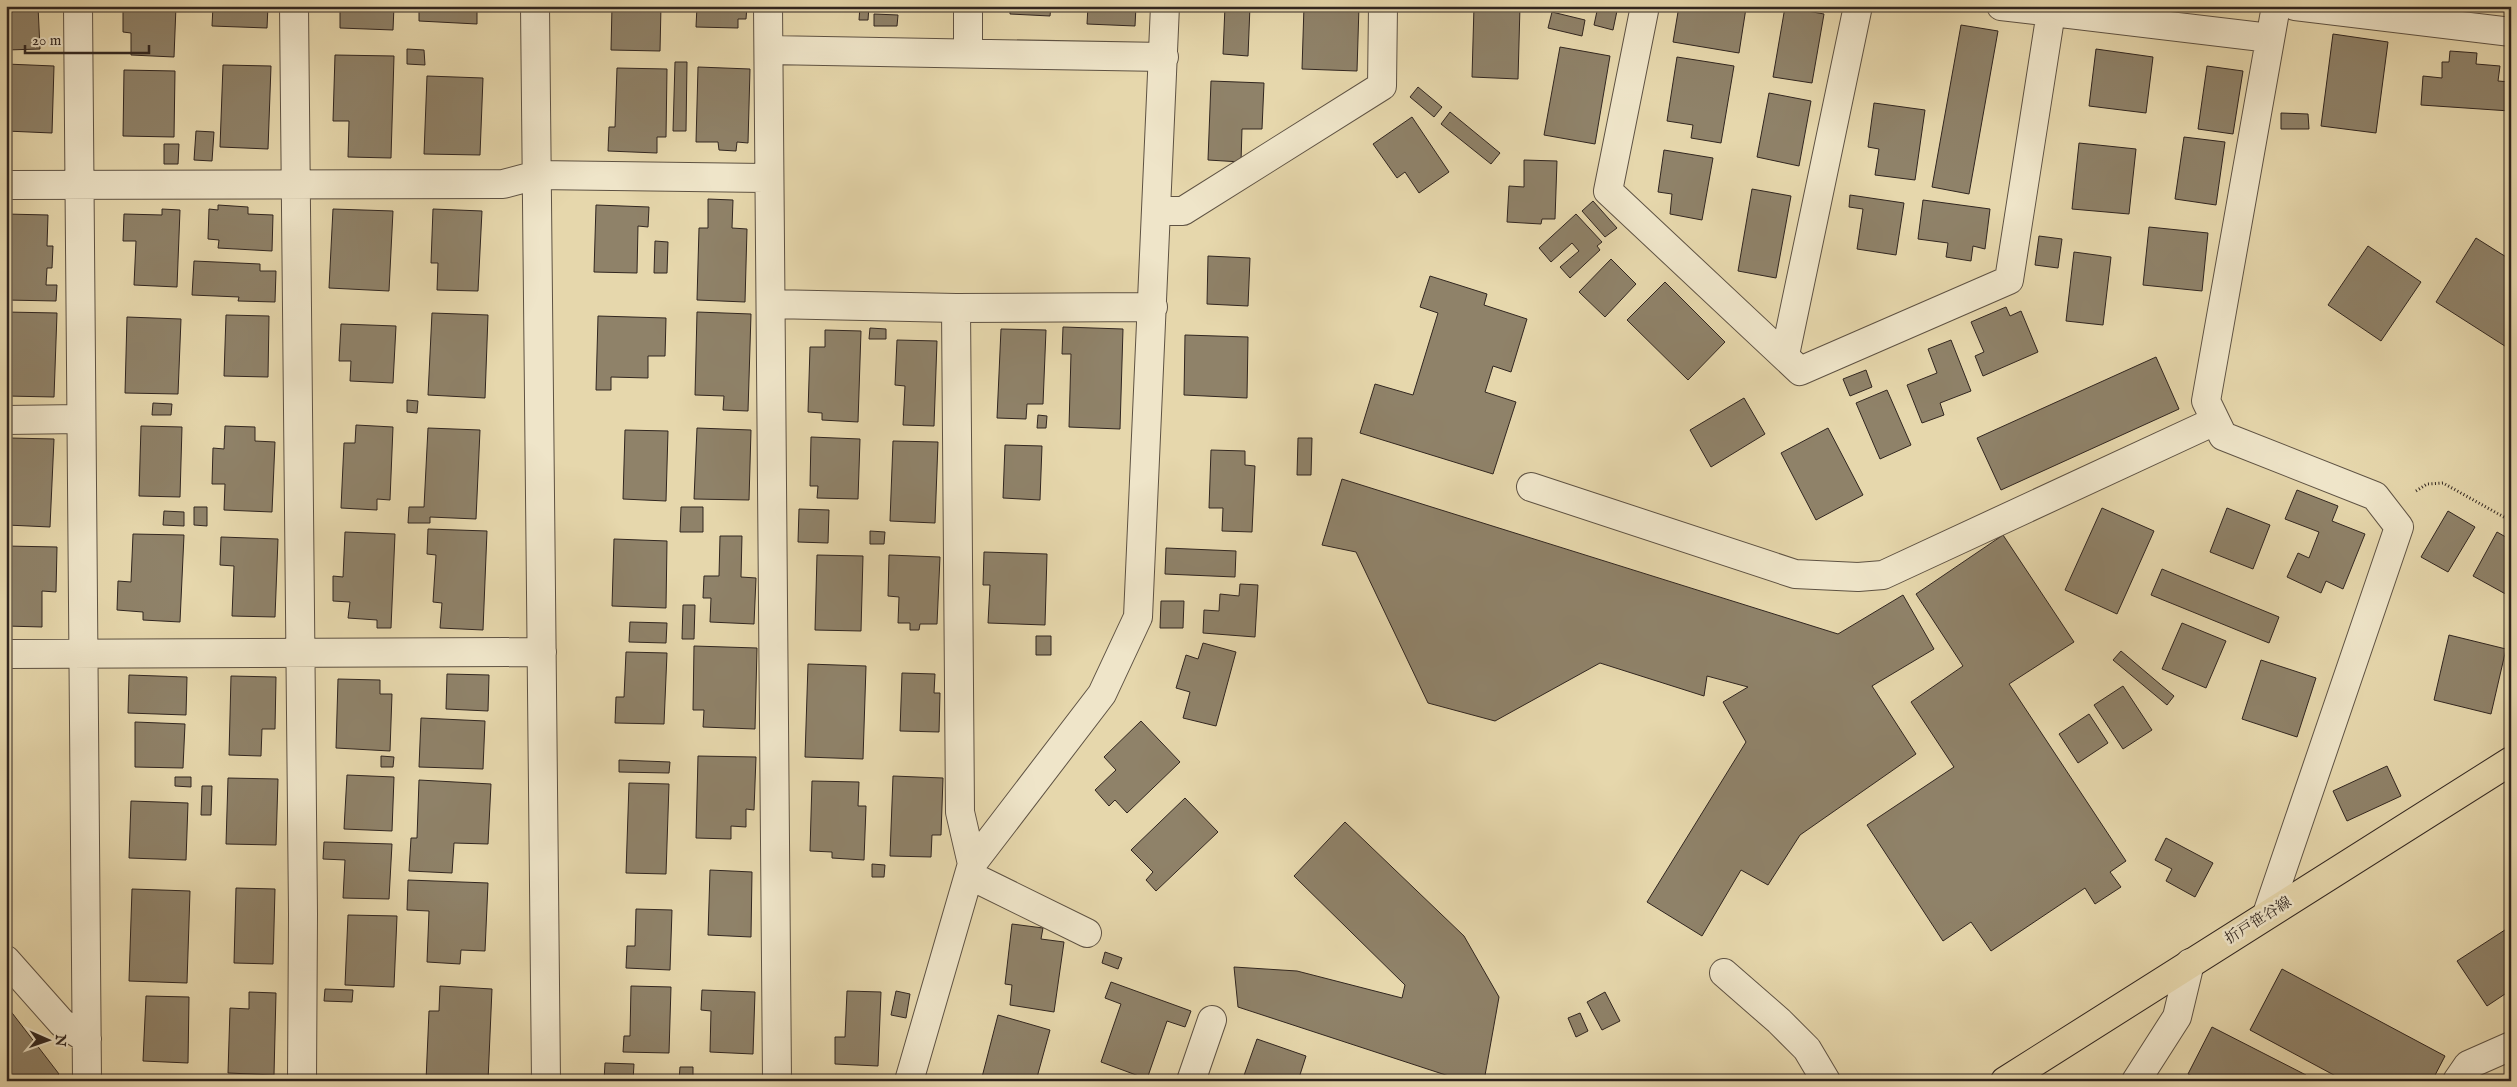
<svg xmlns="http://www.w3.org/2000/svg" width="2517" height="1087" font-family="'IM FELL English','Noto Serif JP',serif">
	<rect width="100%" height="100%" fill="#e6d7ac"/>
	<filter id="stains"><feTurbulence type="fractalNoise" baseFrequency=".004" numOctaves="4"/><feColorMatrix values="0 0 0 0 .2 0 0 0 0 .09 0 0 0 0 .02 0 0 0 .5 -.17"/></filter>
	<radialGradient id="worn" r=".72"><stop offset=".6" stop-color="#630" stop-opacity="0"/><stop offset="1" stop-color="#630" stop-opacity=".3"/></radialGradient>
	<path fill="#8f8269" stroke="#312620" d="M 6,6 L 38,6 L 40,49 L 6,50 Z
		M 123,6 L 176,6 L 174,57 L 131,55 L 131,33 L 123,32 Z
		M 213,6 L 268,6 L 267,28 L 212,26 Z
		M 340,6 L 394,6 L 393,30 L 340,28 Z
		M 419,6 L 477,6 L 477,24 L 419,21 Z
		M 612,6 L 661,6 L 660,51 L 611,50 Z
		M 697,6 L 747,6 L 746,19 L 738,19 L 738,28 L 696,27 Z
		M 860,6 L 869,6 L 868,20 L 859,20 Z
		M 1010,6 L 1051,6 L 1050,16 L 1010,14 Z
		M 1088,6 L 1136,6 L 1135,26 L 1087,24 Z
		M 1225,6 L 1250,6 L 1248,56 L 1223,54 Z
		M 1304,6 L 1359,6 L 1357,71 L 1302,69 Z
		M 1474,6 L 1520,6 L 1518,79 L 1472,77 Z
		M 1579,6 L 1618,6 L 1613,30 L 1594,25 L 1597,11 Z
		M 1679,6 L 1746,8 L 1739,53 L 1673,42 Z
		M 1785,7 L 1824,14 L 1812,83 L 1773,77 Z
		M 1552,12 L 1585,20 L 1582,36 L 1548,28 Z
		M 874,14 L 898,15 L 897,26 L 874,26 Z
		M 1961,25 L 1998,31 L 1969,194 L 1932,187 Z
		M 2333,34 L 2388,42 L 2376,133 L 2321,126 Z
		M 1560,47 L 1610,56 L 1595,144 L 1544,135 Z
		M 407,49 L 424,50 L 425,65 L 407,64 Z
		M 2096,49 L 2153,57 L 2146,113 L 2089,106 Z
		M 2450,51 L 2477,53 L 2476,64 L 2500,66 L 2498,81 L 2511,82 L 2510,111 L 2421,105 L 2423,76 L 2442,78 L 2442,62 L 2449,62 Z
		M 335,55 L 394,56 L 391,158 L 348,157 L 349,121 L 333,121 Z
		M 1677,57 L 1734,66 L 1721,143 L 1691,138 L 1693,125 L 1667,121 Z
		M 675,62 L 687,62 L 686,131 L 673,131 Z
		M 6,64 L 54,66 L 52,133 L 6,131 Z
		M 223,65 L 271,66 L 268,149 L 220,147 Z
		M 2207,66 L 2243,71 L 2233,134 L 2198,129 Z
		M 698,67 L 750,69 L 748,143 L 737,142 L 736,151 L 719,150 L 718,142 L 696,142 Z
		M 617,68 L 667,69 L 666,137 L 657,137 L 657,153 L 608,151 L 609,127 L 615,127 Z
		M 124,70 L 175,71 L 174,137 L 123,136 Z
		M 427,76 L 483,78 L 480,155 L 424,154 Z
		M 1211,81 L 1264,83 L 1262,129 L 1242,129 L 1241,162 L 1208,160 Z
		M 1418,87 L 1442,107 L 1434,117 L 1410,97 Z
		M 1769,93 L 1811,101 L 1799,166 L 1757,157 Z
		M 1874,103 L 1925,110 L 1915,180 L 1875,175 L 1879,149 L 1868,147 Z
		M 1450,112 L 1500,153 L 1491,164 L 1441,124 Z
		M 2281,113 L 2308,114 L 2309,129 L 2281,129 Z
		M 1412,117 L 1449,172 L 1419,193 L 1405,172 L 1397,178 L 1373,144 Z
		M 196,131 L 214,132 L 212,161 L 194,160 Z
		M 2184,137 L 2225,142 L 2216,205 L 2175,199 Z
		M 2079,143 L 2136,149 L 2129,214 L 2072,209 Z
		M 164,144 L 179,144 L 178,164 L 164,164 Z
		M 1664,150 L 1713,158 L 1702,220 L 1670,214 L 1672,194 L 1658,192 Z
		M 1524,160 L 1557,161 L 1555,219 L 1542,219 L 1541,224 L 1507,222 L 1509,186 L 1524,187 Z
		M 1752,189 L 1791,196 L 1776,278 L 1738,271 Z
		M 1850,195 L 1904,203 L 1896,255 L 1857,249 L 1863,209 L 1849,207 Z
		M 708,199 L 733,200 L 732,228 L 747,229 L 745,302 L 697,300 L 699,228 L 708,228 Z
		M 1923,200 L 1990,209 L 1985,249 L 1973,246 L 1971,261 L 1946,257 L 1948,243 L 1918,239 Z
		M 1593,201 L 1617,228 L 1605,237 L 1582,211 Z
		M 218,205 L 248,207 L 248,214 L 273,215 L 272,251 L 218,248 L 219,240 L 208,239 L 209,209 L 218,210 Z
		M 596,205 L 649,207 L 648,227 L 638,226 L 637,273 L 594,272 Z
		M 162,209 L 180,210 L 177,287 L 134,285 L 136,241 L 123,241 L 124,214 L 162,215 Z
		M 333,209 L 393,211 L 389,291 L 329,288 Z
		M 433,209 L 482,211 L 478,291 L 437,290 L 438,263 L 431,263 Z
		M 6,214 L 48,215 L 47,246 L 53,246 L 52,268 L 47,268 L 46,285 L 57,285 L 56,301 L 6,300 Z
		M 1576,214 L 1602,242 L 1597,246 L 1600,250 L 1570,278 L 1560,267 L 1579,251 L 1572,243 L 1551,262 L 1539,248 Z
		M 2149,227 L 2208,233 L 2202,291 L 2143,285 Z
		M 2039,236 L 2062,239 L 2058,268 L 2035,265 Z
		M 2476,238 L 2511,260 L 2511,350 L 2436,302 Z
		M 655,241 L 668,242 L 667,273 L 654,273 Z
		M 2368,246 L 2421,282 L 2381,341 L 2328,305 Z
		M 2074,252 L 2111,257 L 2103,325 L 2066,321 Z
		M 1208,256 L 1250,258 L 1248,306 L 1207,304 Z
		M 1611,259 L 1636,284 L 1605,317 L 1579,292 Z
		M 194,261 L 260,264 L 260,271 L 276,271 L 275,302 L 238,301 L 239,297 L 192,295 Z
		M 1430,276 L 1487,294 L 1484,305 L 1527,319 L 1511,372 L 1493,366 L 1485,392 L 1516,402 L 1493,474 L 1360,433 L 1375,384 L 1413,395 L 1438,313 L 1420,307 Z
		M 1665,282 L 1725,342 L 1688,380 L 1627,320 Z
		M 2006,307 L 2010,316 L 2021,311 L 2038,352 L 1983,376 L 1975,356 L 1984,352 L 1971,322 Z
		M 6,312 L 57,313 L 54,397 L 7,396 L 9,357 L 6,356 Z
		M 697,312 L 751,314 L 748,411 L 723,410 L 724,396 L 695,395 Z
		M 432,313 L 488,315 L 485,398 L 428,395 Z
		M 226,315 L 269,316 L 268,377 L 224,376 Z
		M 598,316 L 666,318 L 665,356 L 648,356 L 648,378 L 611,377 L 611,390 L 596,390 Z
		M 127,317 L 181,319 L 178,394 L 125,393 Z
		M 341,324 L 396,326 L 393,383 L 350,381 L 351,361 L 339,361 Z
		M 1063,327 L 1123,329 L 1120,429 L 1069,427 L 1071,354 L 1062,354 Z
		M 870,328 L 886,329 L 886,339 L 869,339 Z
		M 1001,329 L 1046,330 L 1043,404 L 1027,404 L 1026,419 L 997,418 Z
		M 825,330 L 861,331 L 858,422 L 822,420 L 822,413 L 808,412 L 810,347 L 825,347 Z
		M 1185,335 L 1248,337 L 1247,398 L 1184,395 Z
		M 897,340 L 937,341 L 934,426 L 903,425 L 905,386 L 895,385 Z
		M 1951,340 L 1971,391 L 1940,403 L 1944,415 L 1922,423 L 1907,385 L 1937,373 L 1928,349 Z
		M 2156,357 L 2179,409 L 2001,490 L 1977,438 Z
		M 1866,370 L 1872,387 L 1850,396 L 1843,379 Z
		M 1887,390 L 1911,445 L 1880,459 L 1856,403 Z
		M 1744,398 L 1765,434 L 1711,467 L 1690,430 Z
		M 407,400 L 418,401 L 417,413 L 407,412 Z
		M 153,403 L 172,404 L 171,415 L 152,415 Z
		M 1038,415 L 1047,416 L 1046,428 L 1037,428 Z
		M 356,425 L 393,427 L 390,500 L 377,499 L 377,510 L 341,508 L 344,443 L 355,443 Z
		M 141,426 L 182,427 L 180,497 L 139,496 Z
		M 225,426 L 255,427 L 255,441 L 275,442 L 272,512 L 224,510 L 225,484 L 212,484 L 213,448 L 224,449 Z
		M 428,428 L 480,430 L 476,519 L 430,517 L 430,523 L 408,523 L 409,507 L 424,507 Z
		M 697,428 L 751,430 L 749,500 L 694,499 Z
		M 1828,428 L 1863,495 L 1816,520 L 1781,453 Z
		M 625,430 L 668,431 L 666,501 L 623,499 Z
		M 811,437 L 860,439 L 858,499 L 817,498 L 818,486 L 810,486 Z
		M 10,438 L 54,439 L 50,527 L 7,525 Z
		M 1298,438 L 1312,438 L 1311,475 L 1297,475 Z
		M 893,441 L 938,442 L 935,523 L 890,521 Z
		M 1005,445 L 1042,446 L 1040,500 L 1003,498 Z
		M 1211,450 L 1245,451 L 1245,465 L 1255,466 L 1252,532 L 1222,531 L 1223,508 L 1209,508 Z
		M 1342,479 L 1838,634 L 1903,595 L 1934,649 L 1872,686 L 1916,754 L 1800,835 L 1768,885 L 1741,870 L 1702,936 L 1647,902 L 1746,742 L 1723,702 L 1748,687 L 1707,676 L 1704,696 L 1600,663 L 1495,721 L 1428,703 L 1356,552 L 1322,545 Z
		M 2297,490 L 2338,506 L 2332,521 L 2365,534 L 2343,589 L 2326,581 L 2321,593 L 2287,577 L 2298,553 L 2309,558 L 2319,532 L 2285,519 Z
		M 194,507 L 207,507 L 207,526 L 194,525 Z
		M 681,507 L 703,507 L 703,532 L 680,532 Z
		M 2102,508 L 2154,531 L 2117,614 L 2065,590 Z
		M 2227,508 L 2270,525 L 2253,569 L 2210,552 Z
		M 799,509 L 829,510 L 828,543 L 798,542 Z
		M 164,511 L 184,512 L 184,526 L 163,525 Z
		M 2448,511 L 2475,527 L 2448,572 L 2421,557 Z
		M 428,529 L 487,531 L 483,630 L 440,628 L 442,603 L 433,602 L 436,555 L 427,554 Z
		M 870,531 L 885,532 L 884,544 L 870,544 Z
		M 345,532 L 395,534 L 391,628 L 377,628 L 377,620 L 348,618 L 350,602 L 333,601 L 333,576 L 343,577 Z
		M 2497,532 L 2511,540 L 2511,597 L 2473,576 Z
		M 133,534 L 184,535 L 180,622 L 143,620 L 143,612 L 117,610 L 118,581 L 131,582 Z
		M 2003,535 L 2074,642 L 2009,684 L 2126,861 L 2110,872 L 2121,887 L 2095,904 L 2085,888 L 1991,951 L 1971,922 L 1943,941 L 1867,825 L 1954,767 L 1911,702 L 1963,666 L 1916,594 Z
		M 720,536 L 742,536 L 741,577 L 756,578 L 754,624 L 710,622 L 711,598 L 703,598 L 704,576 L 719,576 Z
		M 221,537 L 278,539 L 275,617 L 232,616 L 234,566 L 220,565 Z
		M 614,539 L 667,541 L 666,608 L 612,606 Z
		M 6,546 L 57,547 L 56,592 L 42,591 L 42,627 L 6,626 Z
		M 1166,548 L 1236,551 L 1235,577 L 1165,574 Z
		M 984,552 L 1047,554 L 1045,625 L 988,623 L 990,585 L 983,585 Z
		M 817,555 L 863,556 L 861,631 L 815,630 Z
		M 889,555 L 940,557 L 937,624 L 920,624 L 919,630 L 910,630 L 910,623 L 898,623 L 899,597 L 888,596 Z
		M 2162,569 L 2279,617 L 2269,643 L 2151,595 Z
		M 1240,584 L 1258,585 L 1255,637 L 1203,633 L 1204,610 L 1219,611 L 1220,594 L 1239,596 Z
		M 1161,601 L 1184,601 L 1183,628 L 1160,628 Z
		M 683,605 L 695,605 L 694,639 L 682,639 Z
		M 630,622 L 667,623 L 666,643 L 629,642 Z
		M 2182,623 L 2226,641 L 2206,688 L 2162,669 Z
		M 2449,635 L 2506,649 L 2491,714 L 2434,700 Z
		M 1036,636 L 1051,636 L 1051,655 L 1036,655 Z
		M 1203,643 L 1236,652 L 1216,726 L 1183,718 L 1190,692 L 1176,688 L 1186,655 L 1198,659 Z
		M 694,646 L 757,648 L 755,729 L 703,727 L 704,710 L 693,710 Z
		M 2121,651 L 2174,696 L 2167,705 L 2113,660 Z
		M 626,652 L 667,653 L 664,724 L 615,723 L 616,697 L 624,697 Z
		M 2261,660 L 2316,678 L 2297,737 L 2242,719 Z
		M 808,664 L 866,666 L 863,759 L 805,757 Z
		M 902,673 L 935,674 L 934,693 L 940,693 L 939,732 L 900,731 Z
		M 447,674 L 489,675 L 488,711 L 446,709 Z
		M 129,675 L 187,677 L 186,715 L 128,713 Z
		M 231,676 L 276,677 L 275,729 L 262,729 L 261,756 L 229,755 Z
		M 338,679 L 380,680 L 380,694 L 392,694 L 390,751 L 336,748 Z
		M 2123,686 L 2152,730 L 2123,749 L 2094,705 Z
		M 2089,714 L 2108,743 L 2078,763 L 2059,734 Z
		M 421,718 L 485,721 L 483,769 L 419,767 Z
		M 1141,721 L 1180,762 L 1127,813 L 1115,800 L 1109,806 L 1095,790 L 1116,770 L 1104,757 Z
		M 135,722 L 185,724 L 183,768 L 135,767 Z
		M 381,756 L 394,757 L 393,767 L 381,767 Z
		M 698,756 L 756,757 L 754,810 L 746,809 L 746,827 L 731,826 L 731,839 L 696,838 Z
		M 619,760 L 670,762 L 669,773 L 619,772 Z
		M 2387,766 L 2401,796 L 2347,821 L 2333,791 Z
		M 347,775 L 394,777 L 392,831 L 344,829 Z
		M 893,776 L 943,778 L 941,835 L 932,835 L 931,857 L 890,856 Z
		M 175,777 L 191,777 L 191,787 L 175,786 Z
		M 228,778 L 278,779 L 276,845 L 226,844 Z
		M 419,780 L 491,784 L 488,844 L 454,843 L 452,873 L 409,871 L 411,838 L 417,838 Z
		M 812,781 L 859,782 L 858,806 L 866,806 L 864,860 L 832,858 L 832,852 L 810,851 Z
		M 629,783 L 669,784 L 666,874 L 626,873 Z
		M 202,786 L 212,786 L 211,815 L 201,815 Z
		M 1185,798 L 1218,832 L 1156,891 L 1146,880 L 1153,872 L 1131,850 Z
		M 131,801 L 188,803 L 186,860 L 129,858 Z
		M 1345,822 L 1464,936 L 1499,997 L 1484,1081 L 1464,1081 L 1238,1007 L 1234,967 L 1297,971 L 1402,998 L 1405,985 L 1294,876 Z
		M 2166,838 L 2213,863 L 2195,897 L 2166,881 L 2172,869 L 2155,860 Z
		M 324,842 L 392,844 L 389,899 L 343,898 L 345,860 L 323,859 Z
		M 872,864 L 885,865 L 884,877 L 872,877 Z
		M 710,870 L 752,872 L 751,937 L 708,935 Z
		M 408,880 L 488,883 L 485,951 L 461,950 L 460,964 L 427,962 L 429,911 L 407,910 Z
		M 236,888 L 275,889 L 273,964 L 234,963 Z
		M 132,889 L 190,891 L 187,983 L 129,981 Z
		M 636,909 L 672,910 L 670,970 L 626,968 L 627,946 L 635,946 Z
		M 348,915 L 397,916 L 394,987 L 345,985 Z
		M 1012,924 L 1043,928 L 1041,939 L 1064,942 L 1054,1012 L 1010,1005 L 1012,985 L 1005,984 Z
		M 2511,926 L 2511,990 L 2487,1006 L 2457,961 Z
		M 1105,952 L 1122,958 L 1118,969 L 1102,963 Z
		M 2282,969 L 2445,1056 L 2432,1081 L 2345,1081 L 2250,1030 Z
		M 1111,982 L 1191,1011 L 1185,1027 L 1167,1021 L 1147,1079 L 1101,1062 L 1121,1004 L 1105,998 Z
		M 440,986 L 492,989 L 488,1081 L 426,1081 L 429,1011 L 439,1011 Z
		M 631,986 L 671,987 L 669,1053 L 623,1052 L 624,1036 L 630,1036 Z
		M 325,989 L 353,990 L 352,1002 L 324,1001 Z
		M 702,990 L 755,992 L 753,1054 L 710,1052 L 711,1011 L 701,1010 Z
		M 847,991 L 881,992 L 878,1066 L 835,1064 L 835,1037 L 845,1037 Z
		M 896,991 L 910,994 L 906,1018 L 891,1015 Z
		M 249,992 L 276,993 L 274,1075 L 228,1073 L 230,1008 L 249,1009 Z
		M 1605,992 L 1620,1021 L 1602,1030 L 1587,1002 Z
		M 146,996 L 189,997 L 188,1063 L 143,1061 Z
		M 6,1005 L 59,1074 L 51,1081 L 6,1081 Z
		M 1580,1013 L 1588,1031 L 1576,1037 L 1568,1018 Z
		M 998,1015 L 1050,1030 L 1036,1081 L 981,1081 Z
		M 2212,1027 L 2306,1075 L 2303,1081 L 2202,1081 L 2188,1074 Z
		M 1257,1039 L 1306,1056 L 1298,1081 L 1242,1081 Z
		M 605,1063 L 634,1064 L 633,1081 L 604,1081 Z
		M 680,1067 L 693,1067 L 693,1081 L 679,1081 Z"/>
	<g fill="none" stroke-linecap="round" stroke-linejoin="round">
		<g stroke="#5e5243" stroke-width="30">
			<path id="minor" d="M 78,6 L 87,1081
				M 294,6 L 303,914 L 302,1081
				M 535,6 L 546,1081
				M 768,6 L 777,1081
				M 968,6 L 968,53
				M 1645,6 L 1608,191 L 1800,371 L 2009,280 L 2051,12
				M 2001,6 L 2270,38
				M 2295,6 L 2511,32
				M 769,50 L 1164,57
				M 6,185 L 503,184 L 537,175 L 768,178
				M 1157,211 L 1183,211 L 1382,86 L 1383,6
				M 771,304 L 956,308 L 1153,307
				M 956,308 L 960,812 L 972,864
				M 1785,355 L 1858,6
				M 6,420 L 81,419
				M 1531,487 L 1795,574 L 1858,577 L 1883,575 L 2215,421
				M 6,654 L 542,652
				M 969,875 L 1087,933
				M 2267,914 L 2399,527 L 2375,496 L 2223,436 L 2206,401 L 2276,6
				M 6,960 L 62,1023 L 87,1039
				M 1724,973 L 1779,1021 L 1807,1049 L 1826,1081
				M 909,1081 L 972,864 L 1102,694 L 1138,617 L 1165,6
				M 1191,1081 L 1212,1020
				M 2136,1081 L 2177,1017 L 2190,963
				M 2457,1081 L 2468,1065 L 2511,1046"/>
		</g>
		<g stroke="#312620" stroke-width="30">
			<path id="major" d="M 2005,1081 L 2511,761"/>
		</g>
		<path stroke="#312620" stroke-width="3" stroke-dasharray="1 2.5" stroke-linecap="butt" d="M 2416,491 L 2427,484 L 2443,483 L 2511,521"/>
		<use href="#minor" stroke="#efe5c9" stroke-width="28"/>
		<use href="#major" stroke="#e6d7ac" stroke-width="28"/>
	</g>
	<g text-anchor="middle" stroke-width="5" stroke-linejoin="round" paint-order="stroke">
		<g font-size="15" fill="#312620" stroke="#efe5c9">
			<text transform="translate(2258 920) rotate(-32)" y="5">折戸笹谷線</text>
		</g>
	</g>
	<rect width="2517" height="1087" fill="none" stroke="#e6d7ac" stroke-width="25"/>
	<rect x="8" y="8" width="2502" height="1072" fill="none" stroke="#312620" stroke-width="2.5"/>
	<rect x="12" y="12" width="2492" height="1062" fill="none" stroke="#312620"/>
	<g transform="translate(48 1040) rotate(92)" stroke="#efe5c9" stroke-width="4" paint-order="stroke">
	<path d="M0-4L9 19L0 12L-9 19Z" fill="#312620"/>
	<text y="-8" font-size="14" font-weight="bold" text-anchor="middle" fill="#312620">N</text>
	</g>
	<path d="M25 45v8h124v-8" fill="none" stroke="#312620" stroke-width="2.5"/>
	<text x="32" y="45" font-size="15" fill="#312620" stroke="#efe5c9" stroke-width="4" paint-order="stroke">20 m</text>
	<rect width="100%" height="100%" filter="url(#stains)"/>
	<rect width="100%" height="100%" fill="url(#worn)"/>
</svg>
